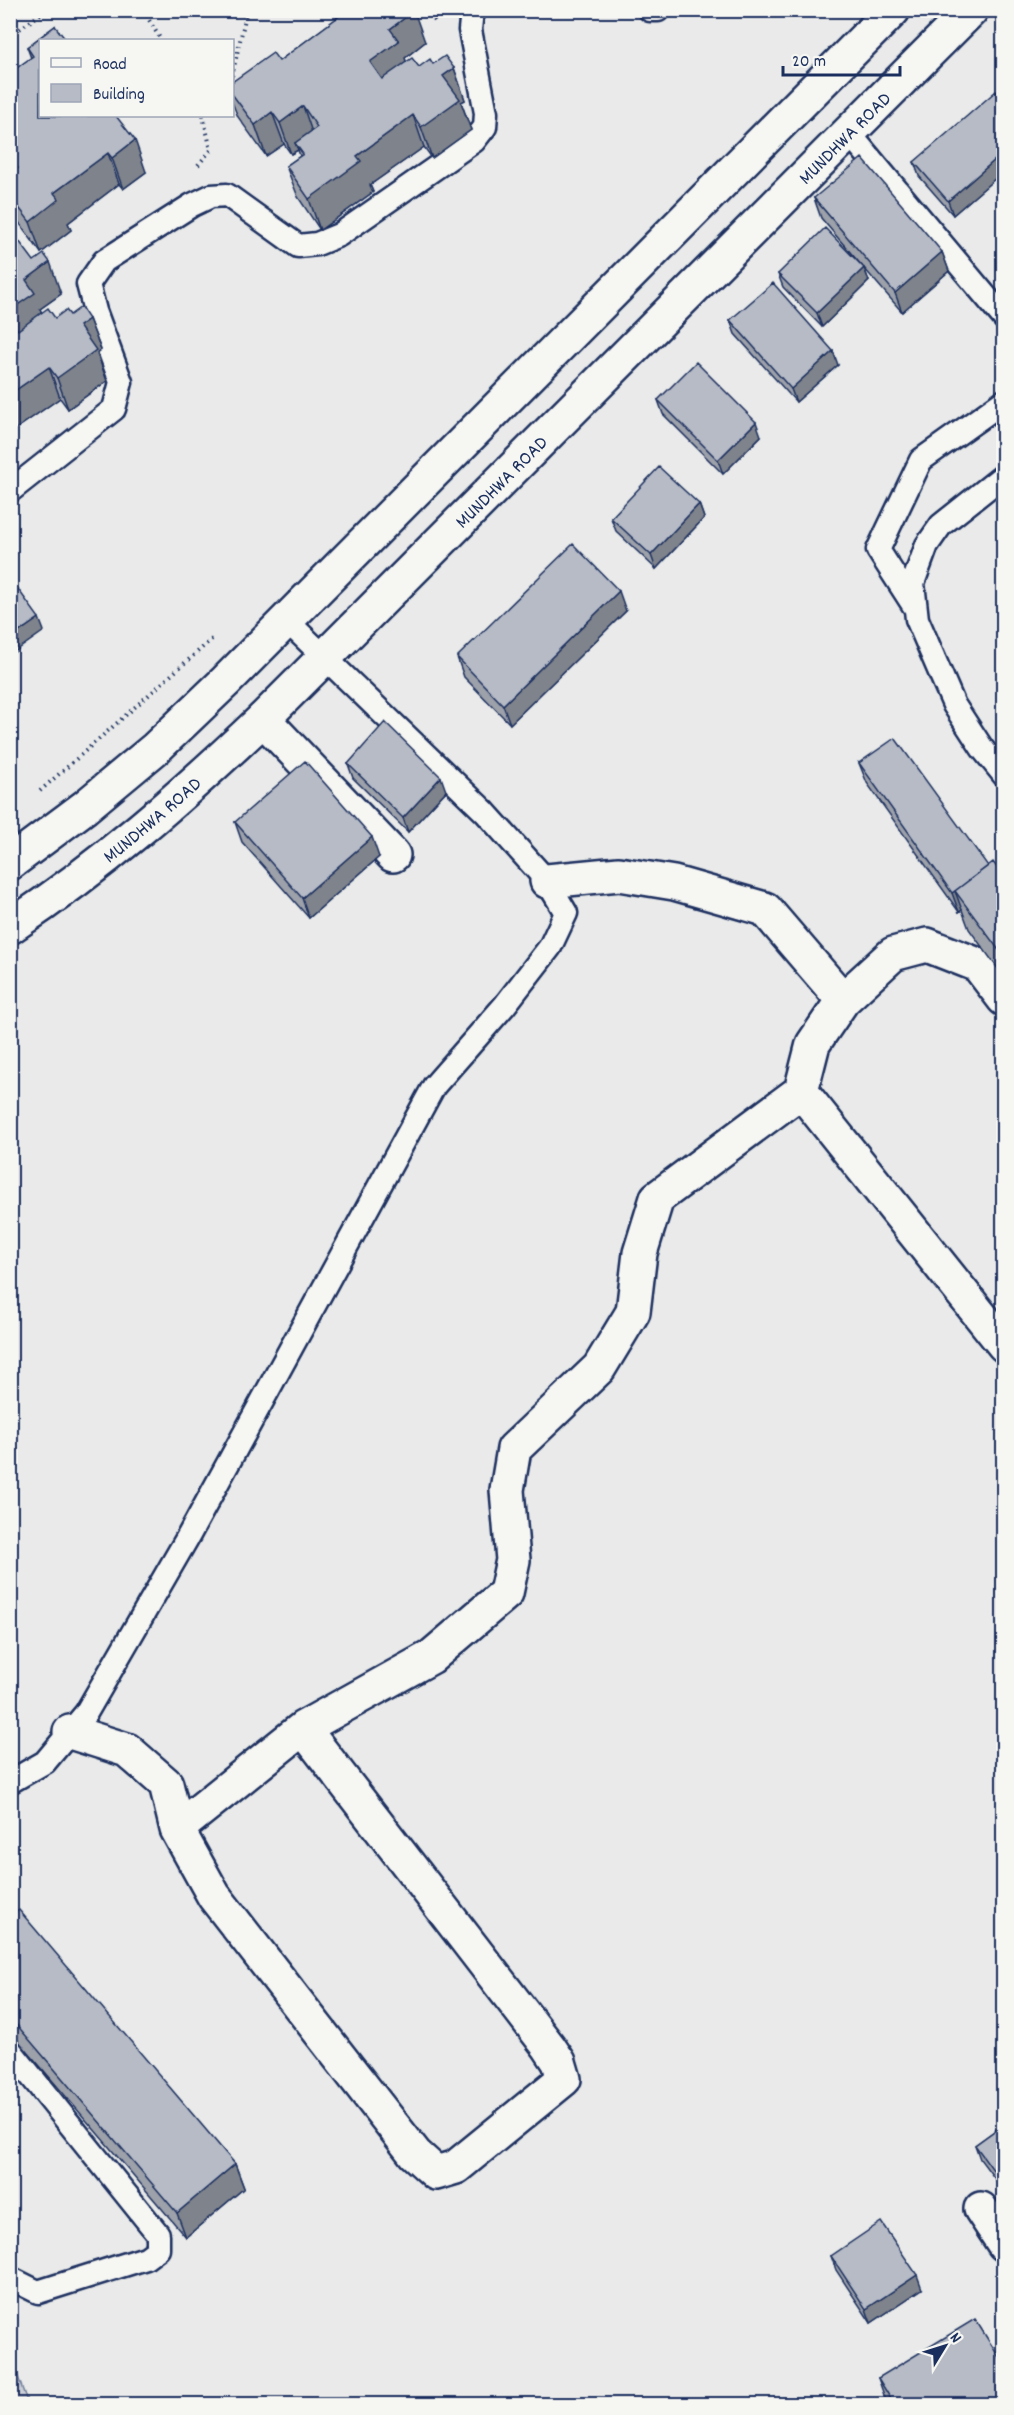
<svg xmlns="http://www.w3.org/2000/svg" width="1014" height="2415" font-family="Dekko,sans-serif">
	<rect width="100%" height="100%" fill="#e9eae9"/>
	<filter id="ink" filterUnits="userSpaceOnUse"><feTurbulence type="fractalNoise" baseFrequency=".0167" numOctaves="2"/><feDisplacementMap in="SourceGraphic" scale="12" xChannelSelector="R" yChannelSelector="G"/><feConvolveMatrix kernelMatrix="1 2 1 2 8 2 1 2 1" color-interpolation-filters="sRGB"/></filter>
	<g filter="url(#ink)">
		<path fill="#caced5" stroke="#727e9a" stroke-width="1.5" d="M 10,2358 L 11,2358 L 28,2404 L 11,2404 Z"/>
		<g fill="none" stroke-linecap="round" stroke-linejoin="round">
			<g stroke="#1b2f5e" stroke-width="27">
				<path id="lane" d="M 650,10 L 658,10
					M 849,133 L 1004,318
					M 1004,475 L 941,525 L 927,545 L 913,583 L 917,619 L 954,705 L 982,748 L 1004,775
					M 10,491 L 114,409 L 121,382 L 95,311 L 88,284 L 104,261 L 192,205 L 211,196 L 227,195 L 298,246 L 317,244 L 339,235 L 474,141 L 485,127 L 486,113 L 470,30 L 472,10
					M 914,606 L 878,550 L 921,460 L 1004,401
					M 10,1782 L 45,1762 L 86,1713 L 189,1535 L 434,1086 L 505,1005 L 550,947 L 566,913 L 547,881 L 485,812 L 286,620
					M 10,2050 L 158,2234 L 158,2249 L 146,2258 L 38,2292 L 10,2278"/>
			</g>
			<g stroke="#1b2f5e" stroke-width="38">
				<path id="street" d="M 263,719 L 393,855
					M 547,881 L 619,874 L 674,883 L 765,909 L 843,1000
					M 801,1091 L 1004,1345
					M 70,1732 L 127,1750 L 166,1784 L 177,1829 L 214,1896 L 415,2154 L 436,2173 L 456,2167 L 564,2079 L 559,2062 L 549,2047 L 303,1728 L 431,1657 L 506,1593 L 513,1560 L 507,1490 L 514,1449 L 599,1368 L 633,1312 L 640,1253 L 657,1198 L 801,1091 L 813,1044 L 843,1000 L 893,954 L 927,945 L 978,965 L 1004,999
					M 177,1829 L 303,1728
					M 981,2209 L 1004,2244"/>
			</g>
			<g stroke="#1b2f5e" stroke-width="38">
				<g id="highway">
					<path d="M 10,863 L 85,807 L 156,748 L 226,681 L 893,10"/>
					<path id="s1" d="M 10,927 C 102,866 183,795 263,719 L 971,10"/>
				</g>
			</g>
			<path stroke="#1b2f5e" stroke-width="4" stroke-dasharray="1.5 4.5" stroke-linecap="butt" d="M 143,10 L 161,40
				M 427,10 L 437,24
				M 10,36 L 46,10
				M 232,76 L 247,10
				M 198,165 L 211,150 L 203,116
				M 40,791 L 212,639"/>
			<use href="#lane" stroke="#f6f6f2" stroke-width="22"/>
			<use href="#street" stroke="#f6f6f2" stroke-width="33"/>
			<use href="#highway" stroke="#f6f6f2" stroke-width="33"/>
		</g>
		<path fill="#9da1aa" stroke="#1b2f5e" stroke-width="1.5" d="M 335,12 L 425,42 L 405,58 L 406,62 L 419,67 L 433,64 L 454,68 L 465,100 L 461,102 L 471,130 L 432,158 L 424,147 L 370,185 L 373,192 L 320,230 L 298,197 L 286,166 L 300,156 L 298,150 L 291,154 L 284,144 L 266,156 L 238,117 L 232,102 L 232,82 L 279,61 L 337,18 Z
			M 55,26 L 40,116 L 146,172 L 123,189 L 119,184 L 68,223 L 71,230 L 41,253 L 10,210 L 10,73 L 31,58 L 27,47 Z
			M 1004,101 L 1004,171 L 953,215 L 919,176 L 914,162 Z
			M 814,198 L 942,252 L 949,271 L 902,312 L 864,268 L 869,281 L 822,327 L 783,287 L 778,274 L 862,266 L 821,218 Z
			M 10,235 L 61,294 L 40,309 L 42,313 L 55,318 L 70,315 L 89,319 L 101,350 L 97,353 L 107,381 L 68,409 L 60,398 L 10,433 Z
			M 730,320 L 838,365 L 796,402 L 735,334 Z
			M 658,400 L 761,436 L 723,474 L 663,414 Z
			M 699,504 L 704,518 L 656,569 L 616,531 L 611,518 Z
			M 626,611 L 510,724 L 464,677 L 457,657 Z
			M 859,763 L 988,866 L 1004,877 L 1004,977 L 969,929 L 962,910 L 959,912 L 867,783 Z
			M 348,764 L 446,791 L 408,832 L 353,778 Z
			M 235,822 L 379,857 L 309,918 L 242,842 Z
			M 10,1917 L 235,2164 L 244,2188 L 186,2237 L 10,2031 Z
			M 1004,2124 L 1004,2191 L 980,2159 L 975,2145 Z
			M 831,2256 L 922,2289 L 871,2323 L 836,2270 Z
			M 878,2378 L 1004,2404 L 889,2404 L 885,2398 Z"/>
		<path fill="#7f838b" stroke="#1b2f5e" stroke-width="1.5" d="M 414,11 L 425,42 L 405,58 L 410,73 L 381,94 L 370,62 L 390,29 Z
			M 454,68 L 465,100 L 461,102 L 471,130 L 432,158 L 421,127 L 443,76 Z
			M 303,106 L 314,138 L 295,143 L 298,150 L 291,154 L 280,123 Z
			M 272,112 L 284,144 L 266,156 L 255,125 Z
			M 413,115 L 424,147 L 370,185 L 373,192 L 320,230 L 309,199 L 357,156 Z
			M 135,140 L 146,172 L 123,189 L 112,158 Z
			M 1004,152 L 1004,171 L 953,215 L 948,201 Z
			M 108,153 L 119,184 L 68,223 L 71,230 L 41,253 L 30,222 L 54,193 Z
			M 942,252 L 949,271 L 902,312 L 895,293 Z
			M 50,262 L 61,294 L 40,309 L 46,324 L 17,344 L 10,327 L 10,310 L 26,280 Z
			M 864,268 L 869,281 L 822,327 L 817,313 Z
			M 89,319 L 101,350 L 97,353 L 107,381 L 68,409 L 57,378 L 79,326 Z
			M 833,351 L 838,365 L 796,402 L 791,389 Z
			M 49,367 L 60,398 L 10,433 L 10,394 Z
			M 756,422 L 761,436 L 723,474 L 718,460 Z
			M 699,504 L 704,518 L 656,569 L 651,555 Z
			M 619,591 L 626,611 L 510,724 L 503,705 Z
			M 39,618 L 44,631 L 10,655 L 10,638 Z
			M 441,777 L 446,791 L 408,832 L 403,818 Z
			M 372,837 L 379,857 L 309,918 L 302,898 Z
			M 955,891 L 962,910 L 959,912 L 952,893 Z
			M 235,2164 L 244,2188 L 186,2237 L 177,2213 Z
			M 1004,2175 L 1004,2190 L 999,2178 Z
			M 917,2275 L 922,2289 L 871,2323 L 866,2309 Z"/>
		<path fill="#b6bbc6" stroke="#1b2f5e" stroke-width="1.5" d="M 337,10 L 413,10 L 414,11 L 390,29 L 399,41 L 370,62 L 382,79 L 412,58 L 419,67 L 430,59 L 433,64 L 445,56 L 454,68 L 443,76 L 460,99 L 421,127 L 413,115 L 357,156 L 361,161 L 309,199 L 286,166 L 303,154 L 295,143 L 317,127 L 303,106 L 280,123 L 272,112 L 255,125 L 232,94 L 232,82 L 273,53 L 279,61 L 338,17 L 335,12 Z
			M 55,26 L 66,40 L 40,40 L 40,116 L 116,116 L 135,140 L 112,158 L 108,153 L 54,193 L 59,199 L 30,222 L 10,196 L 10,174 L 18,168 L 10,158 L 10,73 L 33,56 L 27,47 Z
			M 996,91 L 1004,101 L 1004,152 L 948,201 L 914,162 Z
			M 862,158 L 942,252 L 895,293 L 814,198 Z
			M 825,228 L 864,268 L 817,313 L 778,274 Z
			M 13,233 L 34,261 L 44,254 L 50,262 L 26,280 L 35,293 L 10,310 L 10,235 Z
			M 773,283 L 833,351 L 791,389 L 730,320 Z
			M 81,307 L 89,319 L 79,326 L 96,350 L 57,378 L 49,367 L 10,394 L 10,320 L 18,330 L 48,308 L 55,318 L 66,310 L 70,315 Z
			M 696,362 L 756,422 L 718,460 L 658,400 Z
			M 659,467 L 699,504 L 651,555 L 611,518 Z
			M 573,544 L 619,591 L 503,705 L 457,657 Z
			M 10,578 L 39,618 L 10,638 Z
			M 385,722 L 441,777 L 403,818 L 348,764 Z
			M 895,738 L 988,866 L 952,893 L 859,763 Z
			M 305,761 L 372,837 L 302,898 L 235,822 Z
			M 993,862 L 1004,877 L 1004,957 L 955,891 Z
			M 19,1910 L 235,2164 L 177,2213 L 10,2017 L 10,1917 Z
			M 1004,2124 L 1004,2175 L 999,2178 L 975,2145 Z
			M 881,2222 L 917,2275 L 866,2309 L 831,2256 Z
			M 975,2319 L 1004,2365 L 1004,2404 L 894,2404 L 878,2378 Z"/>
	</g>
	<g text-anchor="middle" stroke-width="5" stroke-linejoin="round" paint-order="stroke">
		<g font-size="20" fill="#1b2f5e" stroke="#f6f6f2">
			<text dy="7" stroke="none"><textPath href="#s1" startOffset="1150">MUNDHWA ROAD</textPath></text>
			<text dy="7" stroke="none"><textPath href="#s1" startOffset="664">MUNDHWA ROAD</textPath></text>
			<text dy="7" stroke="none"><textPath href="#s1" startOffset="178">MUNDHWA ROAD</textPath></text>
		</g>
	</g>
	<rect width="1014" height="2415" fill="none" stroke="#f6f6f2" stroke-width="36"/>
	<rect x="18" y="18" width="978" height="2379" fill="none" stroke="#1b2f5e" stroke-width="2" filter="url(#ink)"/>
	<rect x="39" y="39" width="195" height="78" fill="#f6f6f2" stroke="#9ea6b7" stroke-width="1.5"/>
	<rect x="51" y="58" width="30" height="9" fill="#f6f6f2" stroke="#9ea6b7" stroke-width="1.5"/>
	<text x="93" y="69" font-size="18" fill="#1b2f5e">Road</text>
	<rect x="51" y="84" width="30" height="18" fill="#b6bbc6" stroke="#9ea6b7" stroke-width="1.5"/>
	<text x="93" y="99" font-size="18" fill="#1b2f5e">Building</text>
	<g transform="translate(945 2346) rotate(52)" stroke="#f6f6f2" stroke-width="4.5" paint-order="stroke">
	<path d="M0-4.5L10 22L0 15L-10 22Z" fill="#1b2f5e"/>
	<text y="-9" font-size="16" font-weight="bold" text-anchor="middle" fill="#1b2f5e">N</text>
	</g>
	<path d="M783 66v9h117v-9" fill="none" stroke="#1b2f5e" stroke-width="3"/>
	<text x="792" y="66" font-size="18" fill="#1b2f5e" stroke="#f6f6f2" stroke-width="4.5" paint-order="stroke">20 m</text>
</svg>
